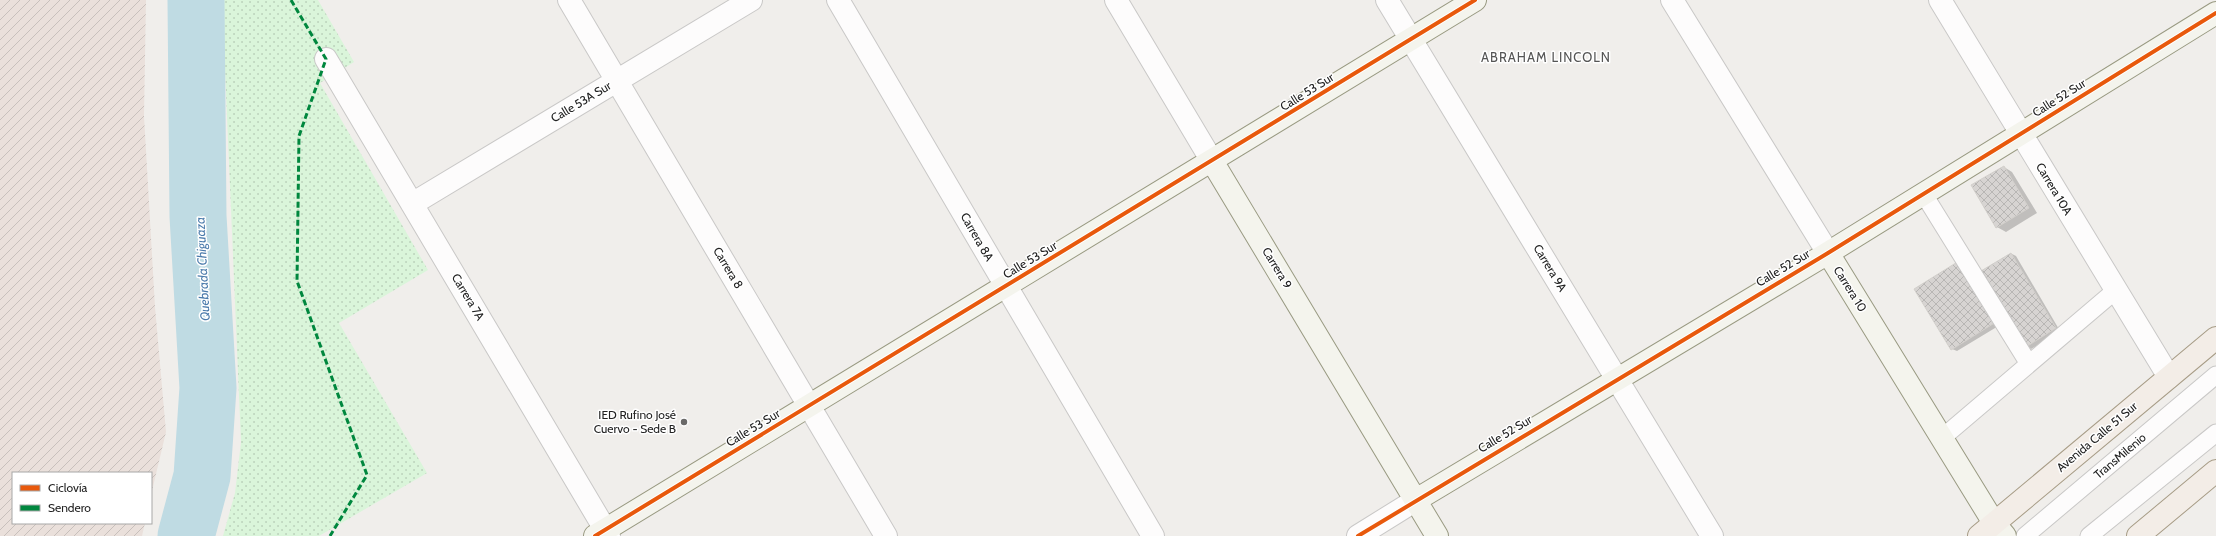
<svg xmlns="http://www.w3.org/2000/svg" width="2216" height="536" font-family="Cabin,sans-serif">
	<defs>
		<pattern id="military-furrows" width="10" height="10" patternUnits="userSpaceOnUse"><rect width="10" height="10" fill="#eae0db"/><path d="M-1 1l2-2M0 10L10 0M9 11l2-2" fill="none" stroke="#c8c0bc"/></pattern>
		<pattern id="park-dots" width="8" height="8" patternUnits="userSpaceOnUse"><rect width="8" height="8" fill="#daf5da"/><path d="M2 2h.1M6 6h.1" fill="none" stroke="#bbd2bb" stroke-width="1.8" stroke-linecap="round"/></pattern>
		<pattern id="building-cross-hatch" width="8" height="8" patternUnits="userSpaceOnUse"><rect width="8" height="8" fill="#d7d4d2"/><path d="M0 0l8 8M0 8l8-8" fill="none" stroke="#b8b6b4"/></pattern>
	</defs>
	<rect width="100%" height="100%" fill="#f0eeeb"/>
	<path fill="url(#military-furrows)" d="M 0,0 L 146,0 L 144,116 L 155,307 L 166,432 L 151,495 L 151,473 L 13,473 L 13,523 L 145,523 L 142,536 L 0,536 Z"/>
	<path fill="url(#park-dots)" d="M 222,0 L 318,0 L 354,62 L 320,83 L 428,270 L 339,323 L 427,473 L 319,536 L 223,536 L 235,493 L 241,442 Z"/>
	<path fill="#0003" d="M 2004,167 L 2012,172 L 2037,213 L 2006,232 L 1997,227 Z
		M 2012,254 L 2016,256 L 2060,331 L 2031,349 L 2027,346 L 1982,271 Z
		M 1916,289 L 2000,325 L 1957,351 L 1952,349 Z"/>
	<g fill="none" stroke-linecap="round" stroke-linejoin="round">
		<path stroke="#bfdbe3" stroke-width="57" d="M 186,536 L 202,476 L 208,388 L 198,216 L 196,0"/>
	</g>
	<path fill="url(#building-cross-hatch)" stroke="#d3d0cc" d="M 2004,166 L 2029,208 L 1996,228 L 1971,185 Z
		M 2011,253 L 2056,328 L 2026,347 L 1981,271 Z
		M 1959,261 L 1996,322 L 1951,350 L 1914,289 Z"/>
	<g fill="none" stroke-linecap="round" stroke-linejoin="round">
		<g stroke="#c9c8c7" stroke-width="19">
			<path id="lane" d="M 1923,193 L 2029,364
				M 1942,438 L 2116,290
				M 2025,536 L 2216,375
				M 2089,536 L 2216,433"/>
		</g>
		<g stroke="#c9c8c7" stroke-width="24">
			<path id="street" d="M 569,0 L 886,536
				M 838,0 L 1153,536
				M 1116,0 L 1212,161
				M 1387,0 L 1712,536
				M 1672,0 L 1828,253
				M 1940,0 L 2169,377
				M 326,59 L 609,536
				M 412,204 L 751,0
				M 1358,536 L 1416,500"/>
		</g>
		<g stroke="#999a82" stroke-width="24">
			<path id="secondary" d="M 1212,161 L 1437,536
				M 1828,253 L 1994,523 L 2005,536
				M 1416,500 L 1828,253 L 2216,13
				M 595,536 L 1475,0"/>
		</g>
		<g stroke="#a79c86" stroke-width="24">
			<path id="primary" d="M 1979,536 L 2216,338
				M 2138,536 L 2216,471"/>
		</g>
		<use href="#lane" stroke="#fdfcfc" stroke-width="17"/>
		<use href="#street" stroke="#fdfcfc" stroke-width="22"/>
		<use href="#secondary" stroke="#f4f4ed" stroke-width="22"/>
		<use href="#primary" stroke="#f3ede7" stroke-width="22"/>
		<path stroke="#00873e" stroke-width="3" stroke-dasharray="6 3" stroke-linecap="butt" d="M 291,0 L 326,59 L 299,136 L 297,281 L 367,475 L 330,536"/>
		<g stroke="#fff" stroke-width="6">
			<path id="cycleway" d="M 595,536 L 1475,0
				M 1358,536 L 1828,253 L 2216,13"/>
		</g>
		<use href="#cycleway" stroke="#e8590c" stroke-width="4"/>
	</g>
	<circle fill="#6a6968" stroke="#fff" stroke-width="1.5" cx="684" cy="422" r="4"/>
	<g text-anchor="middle" stroke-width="3" stroke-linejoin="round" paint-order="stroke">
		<g font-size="12" fill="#222" stroke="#fff">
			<text transform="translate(1307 92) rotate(-32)" y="4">Calle 53 Sur</text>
			<text transform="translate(2059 98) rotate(-32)" y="4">Calle 52 Sur</text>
			<text transform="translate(581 102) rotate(-31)" y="4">Calle 53A Sur</text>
			<text transform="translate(2054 189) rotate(59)" y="4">Carrera 10A</text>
			<text transform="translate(977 237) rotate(60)" y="4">Carrera 8A</text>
			<text transform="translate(1030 260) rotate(-31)" y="4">Calle 53 Sur</text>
			<text transform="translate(728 268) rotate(59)" y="4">Carrera 8</text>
			<text transform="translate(1277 268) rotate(59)" y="4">Carrera 9</text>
			<text transform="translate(1550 268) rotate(59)" y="4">Carrera 9A</text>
			<text transform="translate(1783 268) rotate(-31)" y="4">Calle 52 Sur</text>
			<text transform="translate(1850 289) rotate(58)" y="4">Carrera 10</text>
			<text transform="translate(468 297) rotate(59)" y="4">Carrera 7A</text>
			<text transform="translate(753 428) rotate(-31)" y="4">Calle 53 Sur</text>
			<text transform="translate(1505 434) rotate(-31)" y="4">Calle 52 Sur</text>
			<text transform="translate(2097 437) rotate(-40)" y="4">Avenida Calle 51 Sur</text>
			<text transform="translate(2120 456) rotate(-40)" y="4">TransMilenio</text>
		</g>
		<g font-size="12" fill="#222" stroke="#fff" text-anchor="end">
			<text x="676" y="419">IED Rufino José<tspan x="676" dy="14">Cuervo - Sede B</tspan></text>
		</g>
		<g font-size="13" letter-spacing="1" fill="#555" stroke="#fff">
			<text x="1546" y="62">ABRAHAM LINCOLN</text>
		</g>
		<g font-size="13" font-style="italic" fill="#4a7aab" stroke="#fff">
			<text transform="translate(202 269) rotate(-93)" y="5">Quebrada Chiguaza</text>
		</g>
	</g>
	<rect x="12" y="472" width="140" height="52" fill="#ffffff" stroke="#a7a7a7"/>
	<rect x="20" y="485" width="20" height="6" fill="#e8590c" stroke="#a7a7a7"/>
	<text x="48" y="492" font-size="12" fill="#222222">Ciclovía</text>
	<rect x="20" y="505" width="20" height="6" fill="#00873e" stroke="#a7a7a7"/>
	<text x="48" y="512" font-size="12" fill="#222222">Sendero</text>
</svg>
